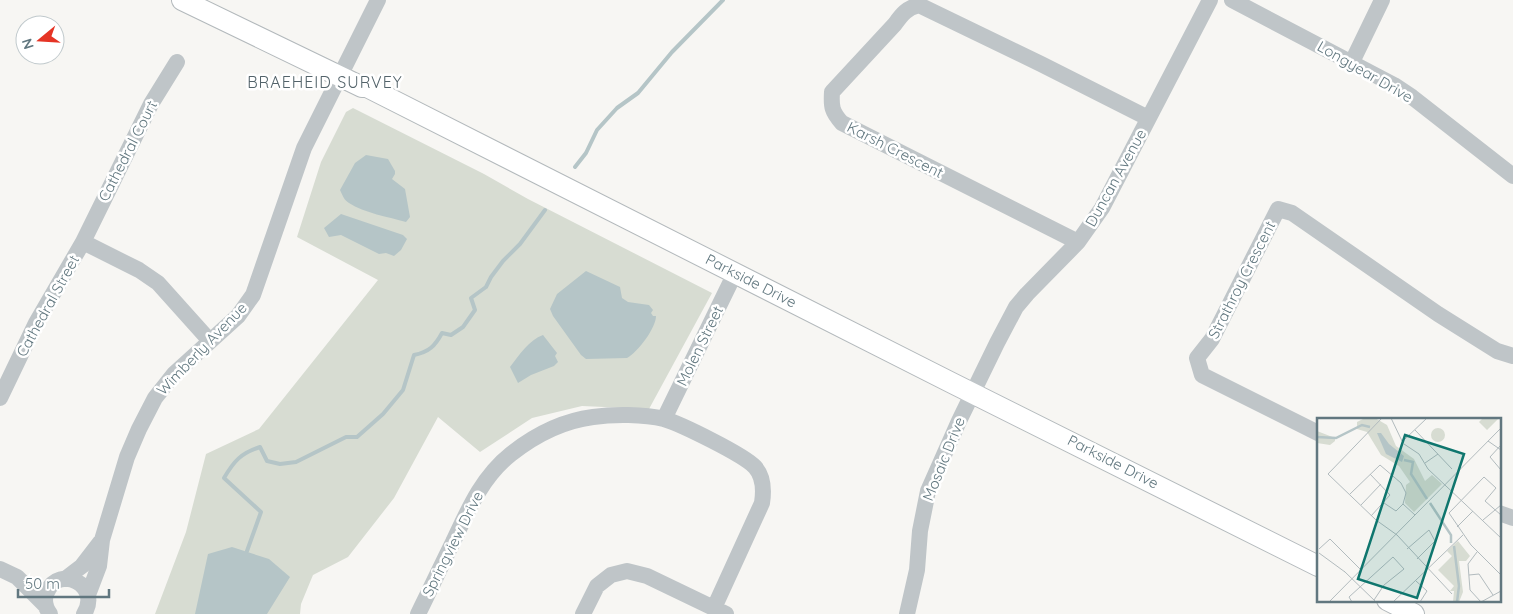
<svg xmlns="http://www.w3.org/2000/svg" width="1513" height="614" font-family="Quicksand,sans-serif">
	<rect width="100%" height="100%" fill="#f7f6f3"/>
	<path fill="#d7dcd2" d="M 353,108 L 484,174 L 528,199 L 712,293 L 649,409 L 582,406 L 532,418 L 480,452 L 438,417 L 394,498 L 348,557 L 313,575 L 301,604 L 300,614 L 155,614 L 186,532 L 206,454 L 259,429 L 378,280 L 297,237 L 321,162 L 346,112 Z"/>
	<path fill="#b5c5c7" d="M 366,155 L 388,159 L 395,171 L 395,174 L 392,179 L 405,189 L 410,217 L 406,222 C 389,217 364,213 349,203 C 344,200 343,196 340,190 L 355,163 Z
		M 341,214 L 403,235 L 407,239 L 401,250 L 394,256 L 386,253 L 379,254 L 341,235 L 329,237 L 324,228 Z
		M 586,271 L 620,287 L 622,298 L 628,302 L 649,305 L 653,310 L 651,313 L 653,316 L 656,316 C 656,328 638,352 627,358 L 586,359 L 581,355 L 553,316 L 550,309 L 557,294 Z
		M 543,335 L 557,353 L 555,356 L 558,362 L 554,366 L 531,375 L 518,383 L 510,367 C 519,355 529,340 543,335 Z
		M 232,547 L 269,559 L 290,577 L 267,614 L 195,614 L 208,554 Z"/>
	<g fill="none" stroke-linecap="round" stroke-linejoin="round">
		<path stroke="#b5c5c7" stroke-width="4" d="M 575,167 L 586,153 L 597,130 L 617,108 L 638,93 L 672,52 L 723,0
			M 247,551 L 261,512 L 224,478 C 234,461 241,453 260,447 L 267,461 L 280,464 L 296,462 L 346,437 L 357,437 L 383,414 L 403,390 L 414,355 C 429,352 435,346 442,333 L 451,335 L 463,327 L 475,310 L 471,298 L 486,287 L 491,277 L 503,261 L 520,244 L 545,210"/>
		<g stroke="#b3b9bc" stroke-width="22">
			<path id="major" d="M 182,0 L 362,87 L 367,87 L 952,383 L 1318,566
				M 1387,600 L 1414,614"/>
		</g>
		<path stroke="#bfc5c8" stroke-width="16" d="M 1232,0 L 1394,85 L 1412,97 L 1513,176
			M 1352,62 L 1382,0
			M 83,242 L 139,270 L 158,283 L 210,341
			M 1078,242 L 842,123 C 832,112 831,107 832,92 L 895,24 C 902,14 907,8 919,5 L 1041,64 L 1148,118
			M 0,398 L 36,323 L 83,242 L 151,104 L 177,62
			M 664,419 L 735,273
			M 1318,433 L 1202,375 L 1197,358 L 1212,339 L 1278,209 L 1292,213 L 1438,314 L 1497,351 L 1513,356
			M 1499,513 L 1513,518
			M 0,569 L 17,577 L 46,606
			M 65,579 L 82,566 L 102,540
			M 88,595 L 99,566 L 102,540 L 127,457 L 139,429 L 155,398 L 174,374 L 238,316 L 253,295 L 304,148 L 378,0
			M 50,614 C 45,607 43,600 47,592 C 59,564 102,585 84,614
			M 418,614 C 430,590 441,566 453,542 C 468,510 482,477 511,454 C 535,435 562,421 593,417 C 613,414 644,414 664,419 C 681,424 744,455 755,467 C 764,477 764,490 762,503 L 714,608
			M 583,614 L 597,586 L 611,575 L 627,571 L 647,576 L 726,614
			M 907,614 L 917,570 L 920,531 L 928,491 L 959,421 L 997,343 L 1016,307 L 1027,294 L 1078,242 L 1102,208 L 1210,0"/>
		<use href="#major" stroke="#fff" stroke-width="20"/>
	</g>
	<g text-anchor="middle" stroke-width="5" stroke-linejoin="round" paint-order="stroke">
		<g font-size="15" fill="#61777f" stroke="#fff">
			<text transform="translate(1365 72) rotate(30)" y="5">Longyear Drive</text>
			<text transform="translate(895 150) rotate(27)" y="5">Karsh Crescent</text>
			<text transform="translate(128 151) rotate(-63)" y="5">Cathedral Court</text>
			<text transform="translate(1116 178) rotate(-61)" y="5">Duncan Avenue</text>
			<text transform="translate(1242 280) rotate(-63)" y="5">Strathroy Crescent</text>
			<text transform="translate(751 281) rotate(27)" y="5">Parkside Drive</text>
			<text transform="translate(48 306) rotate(-61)" y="5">Cathedral Street</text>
			<text transform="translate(700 346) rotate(-64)" y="5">Molen Street</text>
			<text transform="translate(202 349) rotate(-46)" y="5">Wimberly Avenue</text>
			<text transform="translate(944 459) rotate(-68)" y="5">Mosaic Drive</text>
			<text transform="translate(1113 462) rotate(27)" y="5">Parkside Drive</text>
			<text transform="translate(453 544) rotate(-63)" y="5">Springview Drive</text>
		</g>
		<g font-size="16" letter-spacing="1" fill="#53636a" stroke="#fff">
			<text x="325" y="88">BRAEHEID SURVEY</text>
		</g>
	</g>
	<g transform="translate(1317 418)">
		<rect width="184" height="184" fill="#f7f6f3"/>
		<path d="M 48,0 L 58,0 L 70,7 L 79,28 L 97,41 L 108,63 L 115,57 L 125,66 L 97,94 L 88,85 L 89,67 L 93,64 L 82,48 L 64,37 L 50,14 L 40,11 L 40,4 ZM 166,0 L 182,0 L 170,12 L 162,4 ZM114 17a7 7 0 1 1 14 0a7 7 0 1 1-14 0ZM 0,13 L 18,20 L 18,23 L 13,27 L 0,25 ZM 141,123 L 153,138 L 149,143 L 142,143 L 146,174 L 142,184 L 136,184 L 137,173 L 133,173 L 137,168 L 121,152 L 135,138 L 130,133 Z" fill="#d7dcd2"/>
		<path d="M 60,15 L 64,15 L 72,26 L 87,38 L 85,44 L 69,36 Z" fill="#b5c5c7"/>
		<path fill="none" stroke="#b5c5c7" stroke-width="2.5" d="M 0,19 L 19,20 L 45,7 L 53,9M 87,42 L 96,44 L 94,56 L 110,81M 113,85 L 134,117 L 134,125M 137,128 L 142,168 L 140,184"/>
		<path fill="none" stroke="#b2bbbe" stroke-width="1" d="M 74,0 L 85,23M 98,12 L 135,51M 88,21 L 110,0M 171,23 L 184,32M 87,26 L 102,36 L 111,51 L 184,120M 184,27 L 173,39 L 184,52M 108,45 L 121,36M 11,56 L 59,102 L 80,117 L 135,176M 11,56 L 65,0M 53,56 L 73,77 L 54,98M 33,76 L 63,47 L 84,65 L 89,75 L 86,86 L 79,93 L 67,85M 86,86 L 98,97M 44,87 L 64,66M 184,97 L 168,83 L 179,70 L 167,59 L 132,95 L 154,127 L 184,157M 166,102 L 184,87M 140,109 L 156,93M 2,131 L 13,121 L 44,152M 90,131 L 112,112 L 118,123 L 100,141M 160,134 L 151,146 L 153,172 L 164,184M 2,135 L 28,154M 27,153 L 59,184M 152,157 L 162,156 L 176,177M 99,163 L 110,173 L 103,184M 12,184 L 184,10M 35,184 L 32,179 L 76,139 L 87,151 L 67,167 L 57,182M 76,184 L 146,117M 164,184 L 184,173"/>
		<path fill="#0f766e" fill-opacity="0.15" stroke="#0f766e" stroke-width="2.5" d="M 88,17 L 147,36 L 100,180 L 41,161 Z"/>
		<rect width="184" height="184" fill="none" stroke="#61777f" stroke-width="2.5"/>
	</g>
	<g transform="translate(40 40) rotate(252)"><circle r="24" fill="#ffffff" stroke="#c0c9cc"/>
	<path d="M0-4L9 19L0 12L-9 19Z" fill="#e53425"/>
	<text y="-8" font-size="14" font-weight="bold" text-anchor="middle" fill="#61777f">N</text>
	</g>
	<path d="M18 589v8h91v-8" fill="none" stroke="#61777f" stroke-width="2.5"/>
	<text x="25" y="589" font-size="15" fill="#61777f" stroke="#ffffff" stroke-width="4" paint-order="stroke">50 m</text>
</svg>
